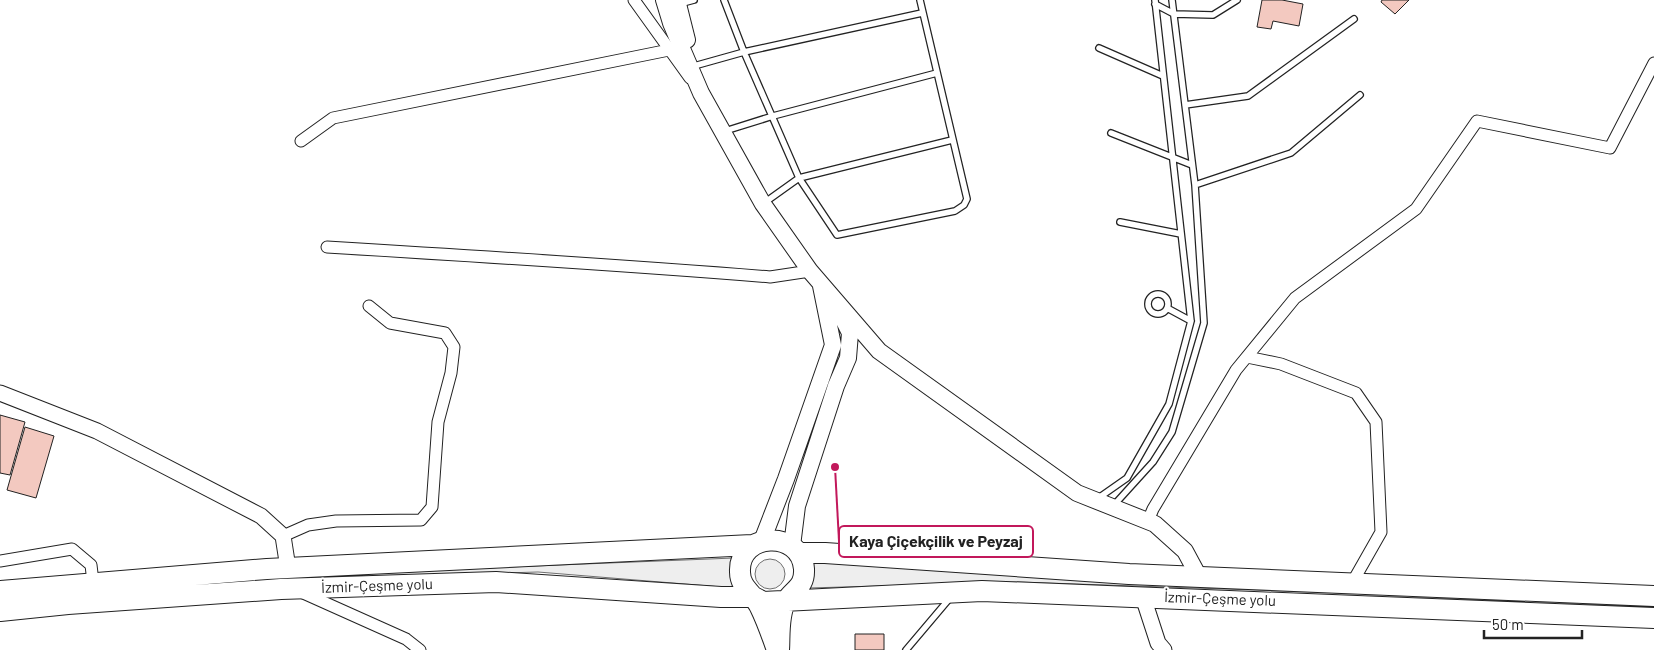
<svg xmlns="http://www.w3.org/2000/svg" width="1654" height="650" font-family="Barlow,sans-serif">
	<rect width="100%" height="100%" fill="#fff"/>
	<path fill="#eee" stroke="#6f6f6f" d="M 734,558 L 734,588 L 538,572 L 200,582 L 285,576 Z
		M755 574a15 15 0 1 1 30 0a15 15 0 1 1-30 0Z
		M 808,561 L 1341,593 L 1018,582 L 808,588 Z"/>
	<path fill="#f3c9c0" stroke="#222" d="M 1262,0 L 1282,0 L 1303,4 L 1299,26 L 1273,21 L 1271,29 L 1257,27 Z
		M 1382,0 L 1409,0 L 1395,14 L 1381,2 Z
		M 0,415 L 25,422 L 10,475 L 0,473 Z
		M 25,427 L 54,436 L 36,498 L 7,490 Z
		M 855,634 L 884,634 L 884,650 L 855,650 Z"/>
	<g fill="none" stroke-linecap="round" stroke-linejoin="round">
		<g stroke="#222" stroke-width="8">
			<path id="service" d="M 724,0 L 744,52 L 799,178 L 837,235 L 955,211 L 964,205 L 967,199 L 920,0
				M 679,4 L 694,0
				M 1155,4 L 1174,14 L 1213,15 L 1237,0
				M 1099,48 L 1163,76
				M 694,66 L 744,52 L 922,13
				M 1185,105 L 1248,96 L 1354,19
				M 725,131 L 773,116 L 937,73
				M 1111,133 L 1192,165
				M 1195,185 L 1291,153 L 1360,95
				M 764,203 L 799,178 L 952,140
				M 1120,222 L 1181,234
				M1148 304a10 10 0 1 1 20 0a10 10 0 1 1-20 0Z
				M 1167,308 L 1191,321
				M 1097,499 L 1127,478 L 1169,404 L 1191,321 L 1155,0
				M 1114,505 L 1153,462 L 1172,432 L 1204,323 L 1195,185 L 1172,0
				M 906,650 L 950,598"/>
		</g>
		<g stroke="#222" stroke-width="13">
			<path id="minor" d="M 634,0 L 690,78
				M 301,141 L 333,118 L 669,50
				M 327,247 C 475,256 623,265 770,277 L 810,271
				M 1247,357 L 1281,364 L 1356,393 L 1376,422 L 1381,532 L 1352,583
				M 1148,521 L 1153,509 L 1236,370 L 1295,298 L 1416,209 L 1477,121 L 1610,148 L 1654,63
				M 283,536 L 308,525 L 336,521 L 421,520 L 432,507 L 438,422 L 451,373 L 454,347 L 445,333 L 390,323 L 369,306
				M 0,561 L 72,549 L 91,565 L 93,582
				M 301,592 L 406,639 L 420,650"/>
		</g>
		<g stroke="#222" stroke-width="17">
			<path id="tertiary" d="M 0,393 L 97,431 L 261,516 L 283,536 L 288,568
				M 1143,597 L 1158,643 L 1164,650"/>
		</g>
		<g stroke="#222" stroke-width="18">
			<path id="secondary" d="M 664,0 L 671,23 L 701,93 L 763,204 L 810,271 L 879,351 L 1077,493 L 1155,524 L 1185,551 L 1199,577
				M 677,0 L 687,40
				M 762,541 L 786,479 L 833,345 L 821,286
				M 792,546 L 797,506 L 836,386 L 848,358 L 850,333 L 841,315"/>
		</g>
		<g stroke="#222" stroke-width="22">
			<path id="trunk" d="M 799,553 L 825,553 L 1129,574 L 1654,596
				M 0,591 L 267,569 L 752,545
				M 0,611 L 68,604 L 281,589 L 496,582 L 721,597 L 754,597 L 763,602 L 982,591 L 1654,618
				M 777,650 C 772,636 767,621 760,607 C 754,594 740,588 740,572 C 738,532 801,529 804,569 C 805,587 794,589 786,601 C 778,614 780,636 779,650"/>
		</g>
		<use href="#service" stroke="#fff" stroke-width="5.5"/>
		<use href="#minor" stroke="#fff" stroke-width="11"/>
		<use href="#tertiary" stroke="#fff" stroke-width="15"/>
		<use href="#secondary" stroke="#fff" stroke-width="16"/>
		<use href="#trunk" stroke="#fff" stroke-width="20"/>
	</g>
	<g text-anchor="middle" stroke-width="4" stroke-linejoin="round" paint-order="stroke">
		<g font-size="15" fill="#222" stroke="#fff">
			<text transform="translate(377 586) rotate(-2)" y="5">İzmir-Çeşme yolu</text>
			<text transform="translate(1220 599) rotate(2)" y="5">İzmir-Çeşme yolu</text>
		</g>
	</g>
	<path fill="none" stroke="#c2185b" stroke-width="2" d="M835 467L839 541"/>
	<circle fill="#c2185b" stroke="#fff" stroke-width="2" cx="835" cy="467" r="5"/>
	<rect fill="#fff" stroke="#c2185b" stroke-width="2" x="839" y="526" width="194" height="31" rx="5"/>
	<g font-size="16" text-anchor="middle" font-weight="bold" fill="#222">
		<text x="936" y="547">Kaya Çiçekçilik ve Peyzaj</text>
	</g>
	<path d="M1484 630v8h98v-8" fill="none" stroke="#222222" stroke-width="2.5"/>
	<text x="1492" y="630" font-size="15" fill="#222222" stroke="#ffffff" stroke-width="4" paint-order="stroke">50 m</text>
</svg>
